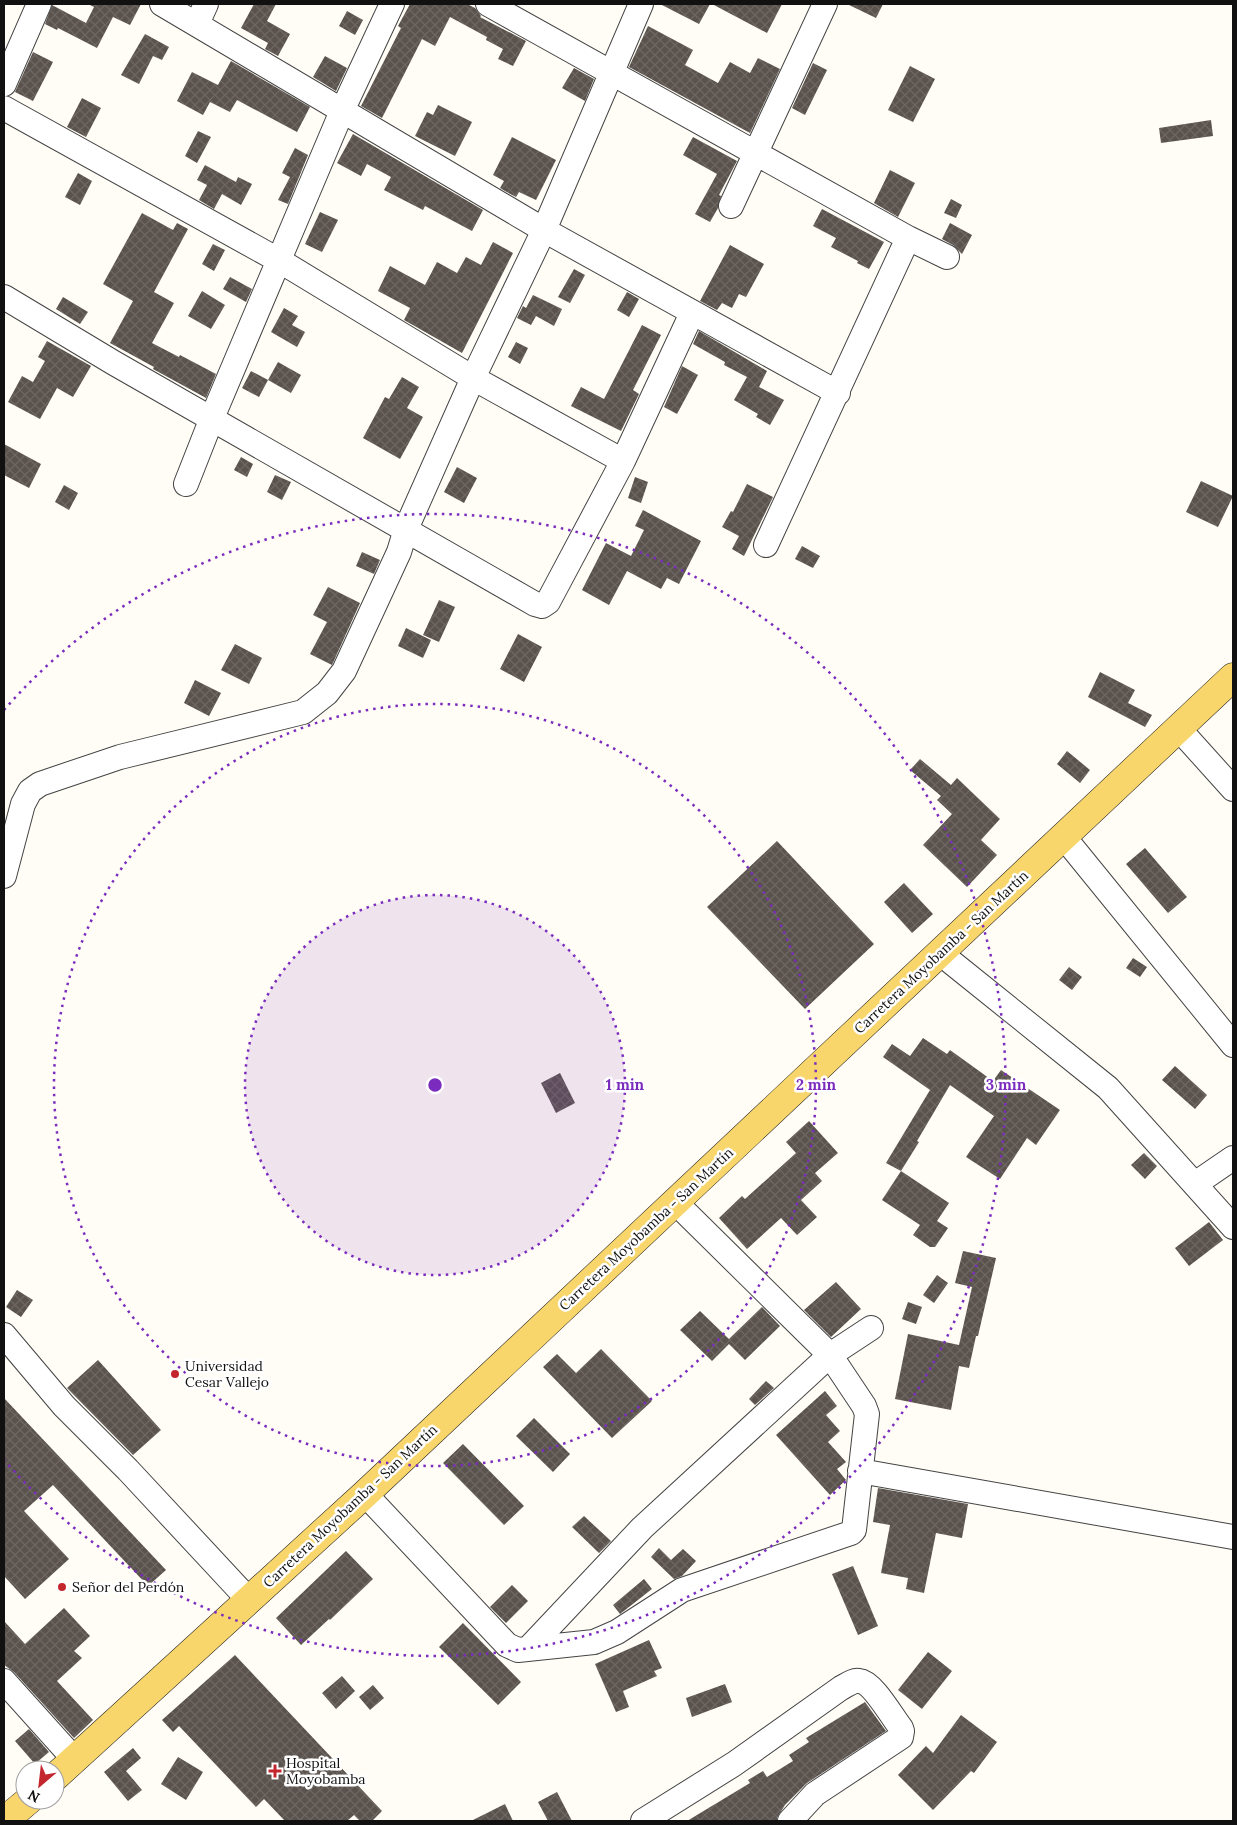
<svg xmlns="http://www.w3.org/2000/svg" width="1237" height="1825" font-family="Lora,serif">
	<defs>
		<pattern id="building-cross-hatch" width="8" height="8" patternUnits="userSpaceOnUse" patternTransform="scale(1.25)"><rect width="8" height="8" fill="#5a524d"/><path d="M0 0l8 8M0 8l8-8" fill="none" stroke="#6d6662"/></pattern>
	</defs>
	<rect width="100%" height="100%" fill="#fffdf5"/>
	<path fill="url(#building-cross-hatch)" d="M 88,4 L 141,4 L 130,25 L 113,17 L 97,48 L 58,28 L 57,30 L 45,24 L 52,5 L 86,23 L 94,7 Z
		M 254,4 L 276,4 L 267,21 L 290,34 L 278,56 L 265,49 L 268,43 L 241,28 Z
		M 410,4 L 467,4 L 475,8 L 481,16 L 480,17 L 526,41 L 513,66 L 498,59 L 503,49 L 486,40 L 487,37 L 450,17 L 435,46 L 422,39 L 382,118 L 361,106 L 401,28 L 398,26 Z
		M 660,4 L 710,4 L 699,24 Z
		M 712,4 L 782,4 L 767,33 Z
		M 847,4 L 883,4 L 876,18 Z
		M 347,11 L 363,20 L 355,35 L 339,26 Z
		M 648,26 L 693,50 L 685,65 L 718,83 L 730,62 L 750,73 L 758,58 L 780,69 L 750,133 L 629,67 Z
		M 145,34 L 169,47 L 162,60 L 153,56 L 139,84 L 121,75 Z
		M 33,52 L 53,62 L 33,101 L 15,92 Z
		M 325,56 L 347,68 L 336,91 L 313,77 Z
		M 231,61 L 310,107 L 297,132 L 237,100 L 230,112 L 210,102 L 203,115 L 177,101 L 192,72 L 218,85 Z
		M 813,63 L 827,70 L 805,115 L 792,108 Z
		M 910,66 L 935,79 L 913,122 L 888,110 Z
		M 574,68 L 594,79 L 585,101 L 562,88 Z
		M 82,98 L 101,108 L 86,137 L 67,127 Z
		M 438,105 L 472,122 L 455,156 L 415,136 L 427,112 L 433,115 Z
		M 1211,120 L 1213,136 L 1161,143 L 1159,128 Z
		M 198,131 L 211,137 L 197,163 L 185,156 Z
		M 353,134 L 483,210 L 472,231 L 425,206 L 423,210 L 384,190 L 391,177 L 367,164 L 361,176 L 337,163 Z
		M 512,137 L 556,160 L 536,200 L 519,192 L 516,197 L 505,191 L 500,188 L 504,181 L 493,175 Z
		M 693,137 L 737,161 L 719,195 L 721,196 L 718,208 L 710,222 L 695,214 L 717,174 L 683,155 Z
		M 295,148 L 308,155 L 288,204 L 278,200 L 290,177 L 282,173 Z
		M 205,165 L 236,182 L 238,177 L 252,184 L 241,205 L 222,194 L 214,209 L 199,200 L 207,185 L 197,180 Z
		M 890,170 L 915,183 L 898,217 L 874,203 Z
		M 78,173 L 92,181 L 80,205 L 65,197 Z
		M 951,199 L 962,205 L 956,218 L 944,213 Z
		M 822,209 L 884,242 L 869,269 L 857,263 L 858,261 L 831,247 L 836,238 L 813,226 Z
		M 320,212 L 338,220 L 322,252 L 305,244 Z
		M 142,213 L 173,230 L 177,223 L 188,229 L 154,292 L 174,303 L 152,343 L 179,357 L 180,355 L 216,374 L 206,398 L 153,369 L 154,367 L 110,343 L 133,301 L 103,284 Z
		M 950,223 L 972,235 L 962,254 L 953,245 L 942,239 Z
		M 493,242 L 513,253 L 462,353 L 404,320 L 410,308 L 378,291 L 390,266 L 425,285 L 437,262 L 457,273 L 466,257 L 481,265 Z
		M 213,244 L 225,250 L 214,271 L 202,264 Z
		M 730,245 L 764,264 L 746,297 L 739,294 L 732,308 L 722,303 L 717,310 L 700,301 Z
		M 574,269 L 585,275 L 570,303 L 558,297 Z
		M 230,277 L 252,289 L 246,302 L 223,289 Z
		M 202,291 L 225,305 L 211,329 L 188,316 Z
		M 627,292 L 639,299 L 629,317 L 617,310 Z
		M 533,295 L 562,309 L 554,326 L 536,316 L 531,325 L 517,318 L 523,306 L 526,308 Z
		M 63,297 L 88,312 L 80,324 L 56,309 Z
		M 284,308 L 298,316 L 292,325 L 305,332 L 297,347 L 271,332 Z
		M 642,325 L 661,335 L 633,390 L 639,394 L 621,431 L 571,406 L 581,387 L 604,399 Z
		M 699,331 L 767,371 L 759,387 L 784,400 L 770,425 L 756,417 L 758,414 L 734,400 L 747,377 L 724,365 L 725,362 L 693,344 Z
		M 47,341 L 91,366 L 73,397 L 57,388 L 40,419 L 8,402 L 22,376 L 33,382 L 45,361 L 38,357 Z
		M 516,342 L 528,348 L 520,364 L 508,357 Z
		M 278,362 L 301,375 L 291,393 L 268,380 Z
		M 682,366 L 698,375 L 677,414 L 664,407 Z
		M 251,371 L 268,380 L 259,397 L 242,388 Z
		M 402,377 L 419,387 L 407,408 L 423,417 L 400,459 L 363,438 L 385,397 L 389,399 Z
		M 4,444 L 41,464 L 29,488 L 4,475 Z
		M 241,457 L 253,464 L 247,477 L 234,470 Z
		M 457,467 L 477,478 L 464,503 L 444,492 Z
		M 275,475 L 291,482 L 282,500 L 267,492 Z
		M 635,477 L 648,482 L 641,503 L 628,498 Z
		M 1201,481 L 1233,496 L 1218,527 L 1186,512 Z
		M 747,484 L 773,497 L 744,556 L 732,549 L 739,536 L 722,527 L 731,511 L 733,512 Z
		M 64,485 L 78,493 L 69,510 L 55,502 Z
		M 643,510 L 701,541 L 679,584 L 667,578 L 661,589 L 627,571 L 609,605 L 582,590 L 606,543 L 631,556 L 644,530 L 635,526 Z
		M 802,546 L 820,556 L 813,568 L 795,559 Z
		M 362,552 L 380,560 L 374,574 L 356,566 Z
		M 328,587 L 360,603 L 332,665 L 310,654 L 327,622 L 313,615 Z
		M 439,600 L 455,607 L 439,642 L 423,635 Z
		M 406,628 L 431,640 L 423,658 L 398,646 Z
		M 518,634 L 542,647 L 524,682 L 500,669 Z
		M 235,644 L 262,658 L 249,684 L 221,670 Z
		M 1100,672 L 1135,690 L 1128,703 L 1152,715 L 1145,727 L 1088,697 Z
		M 195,680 L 221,693 L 209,716 L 184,703 Z
		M 1067,751 L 1090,770 L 1080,783 L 1057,764 Z
		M 920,759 L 951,785 L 957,778 L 1000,819 L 981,840 L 997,855 L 967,887 L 923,845 L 952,814 L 937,800 L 941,796 L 910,770 Z
		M 777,841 L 874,944 L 805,1009 L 707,907 Z
		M 1145,848 L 1187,897 L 1168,913 L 1126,864 Z
		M 904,883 L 933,914 L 912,933 L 884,902 Z
		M 1133,958 L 1147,967 L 1140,977 L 1126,968 Z
		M 1069,967 L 1082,977 L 1072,990 L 1059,980 Z
		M 923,1038 L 947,1054 L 950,1050 L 993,1081 L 1001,1070 L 1060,1110 L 1036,1145 L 1027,1138 L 1000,1179 L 966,1157 L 994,1116 L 950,1085 L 917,1141 L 919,1142 L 901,1171 L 886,1163 L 930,1090 L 883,1057 L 892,1044 L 910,1056 Z
		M 1175,1066 L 1207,1095 L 1195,1109 L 1162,1080 Z
		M 560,1073 L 575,1103 L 556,1113 L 541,1083 Z
		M 809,1121 L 838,1153 L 815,1173 L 822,1181 L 801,1200 L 817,1217 L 797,1235 L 781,1218 L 747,1249 L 719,1218 L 742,1196 L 745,1199 L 796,1153 L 786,1142 Z
		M 1144,1153 L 1157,1166 L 1145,1179 L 1131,1165 Z
		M 901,1171 L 949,1203 L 937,1221 L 948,1228 L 935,1247 L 930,1247 L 913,1235 L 920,1225 L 882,1200 Z
		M 1209,1222 L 1223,1240 L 1189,1266 L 1175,1248 Z
		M 963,1251 L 996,1258 L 978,1336 L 976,1336 L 969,1368 L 959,1366 L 951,1410 L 895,1399 L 908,1334 L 959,1345 L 972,1287 L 955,1283 Z
		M 937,1275 L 948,1283 L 934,1303 L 923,1295 Z
		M 836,1282 L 861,1309 L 831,1337 L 804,1310 Z
		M 17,1290 L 33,1300 L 21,1317 L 6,1307 Z
		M 908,1302 L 922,1307 L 916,1324 L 902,1319 Z
		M 762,1307 L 780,1326 L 745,1360 L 729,1344 L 712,1361 L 680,1330 L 700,1311 L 729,1339 Z
		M 601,1349 L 652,1401 L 612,1438 L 543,1367 L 557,1354 L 576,1373 Z
		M 98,1360 L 161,1430 L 133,1455 L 67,1388 Z
		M 766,1381 L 774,1388 L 755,1405 L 749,1399 Z
		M 825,1391 L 837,1406 L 826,1415 L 840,1431 L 828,1442 L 846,1462 L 837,1469 L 846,1480 L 830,1495 L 776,1435 Z
		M 4,1398 L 166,1570 L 148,1586 L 53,1485 L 24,1511 L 69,1559 L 25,1599 L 4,1576 Z
		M 534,1418 L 570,1454 L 553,1472 L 516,1436 Z
		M 463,1444 L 524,1506 L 504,1525 L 443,1463 Z
		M 878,1488 L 968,1504 L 962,1538 L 936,1533 L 924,1593 L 906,1589 L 908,1578 L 881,1573 L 890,1525 L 873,1522 Z
		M 584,1516 L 611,1541 L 599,1553 L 572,1527 Z
		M 659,1548 L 671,1560 L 683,1549 L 696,1561 L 682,1576 L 674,1579 L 651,1557 Z
		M 346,1551 L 373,1579 L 330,1620 L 329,1619 L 301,1645 L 276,1618 Z
		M 853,1566 L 878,1626 L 858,1635 L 832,1574 Z
		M 644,1579 L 652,1589 L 620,1614 L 613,1605 Z
		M 512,1585 L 528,1601 L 506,1623 L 490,1607 Z
		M 64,1608 L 90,1636 L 74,1651 L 82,1658 L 57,1681 L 93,1720 L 74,1738 L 14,1672 L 4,1665 L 4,1621 L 25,1644 Z
		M 463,1623 L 521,1682 L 498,1705 L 439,1647 Z
		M 649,1640 L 662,1668 L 654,1671 L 657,1676 L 623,1691 L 629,1707 L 616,1712 L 595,1664 Z
		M 928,1652 L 952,1671 L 922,1709 L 898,1690 Z
		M 235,1655 L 382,1811 L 372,1821 L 360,1821 L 354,1815 L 347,1821 L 285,1821 L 264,1799 L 256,1807 L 179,1726 L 173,1732 L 162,1720 Z
		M 342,1676 L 355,1691 L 336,1709 L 322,1693 Z
		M 725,1684 L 732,1702 L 692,1717 L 686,1698 Z
		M 373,1685 L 384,1698 L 370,1710 L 359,1697 Z
		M 865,1702 L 886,1731 L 807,1783 L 785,1805 L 777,1818 L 777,1821 L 687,1821 L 750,1783 L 748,1780 L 763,1771 L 767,1777 L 793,1761 L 789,1755 L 809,1742 L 806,1738 Z
		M 961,1715 L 997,1742 L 974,1773 L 971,1771 L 933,1810 L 898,1775 L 926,1746 L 933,1753 Z
		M 29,1729 L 49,1752 L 35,1764 L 15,1741 Z
		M 133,1748 L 141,1758 L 126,1771 L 142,1790 L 128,1801 L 104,1772 Z
		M 178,1757 L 203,1772 L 186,1800 L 161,1784 Z
		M 557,1792 L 572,1821 L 548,1821 L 538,1802 Z
		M 505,1804 L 513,1821 L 471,1821 Z"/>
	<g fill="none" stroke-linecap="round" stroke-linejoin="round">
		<g stroke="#444" stroke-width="26">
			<path id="minor" d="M 162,4 L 544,230 L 838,393
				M 488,4 L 908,238 L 947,257
				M 197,24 L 206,4
				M 4,84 L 39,4
				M 4,108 L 280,261 L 473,378 L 623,461
				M 731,206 L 825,4
				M 4,297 L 114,363 L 535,604 L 542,606 L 548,602 L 623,461 L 692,313
				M 186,484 L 212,418 L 342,111 L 392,4
				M 766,545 L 908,238
				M 1179,729 L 1233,789
				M 1063,836 L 1233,1045
				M 4,876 L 23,804 L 30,791 L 40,784 L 120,757 L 303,712 L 327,693 L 344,671 L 399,552 L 406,529 L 473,378 L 544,230 L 641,4
				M 940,953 L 1108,1088 L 1233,1227
				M 1195,1184 L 1233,1158
				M 4,1335 L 64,1406 L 128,1470 L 249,1600
				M 860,1471 L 1233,1537
				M 365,1494 L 507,1645 L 518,1650 L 594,1642 L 617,1632 L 682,1590 L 851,1533 L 854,1530 L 867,1414 L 864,1406 L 830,1355 L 675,1202
				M 528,1649 L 642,1528 L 830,1355 L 871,1328
				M 4,1681 L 75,1760
				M 643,1821 L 734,1764 L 841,1688 C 847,1685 853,1680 859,1681 C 873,1682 892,1717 901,1728 L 902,1731 L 901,1737 L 815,1794 L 790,1821"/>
		</g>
		<g stroke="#222" stroke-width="29">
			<path id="major" d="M 55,1777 L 365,1494 L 1233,677
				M 4,1821 L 29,1800"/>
		</g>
		<use href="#minor" stroke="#fff" stroke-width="24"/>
		<use href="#major" stroke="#f9d66b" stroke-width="28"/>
	</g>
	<circle cx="435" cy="1085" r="190" fill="#7b2cbf" fill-opacity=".12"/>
	<g fill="none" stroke="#7b2cbf" stroke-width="2.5" stroke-dasharray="2.5 5">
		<circle cx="435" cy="1085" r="190"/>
		<circle cx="435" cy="1085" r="381"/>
		<path d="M4 710A571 571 0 1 1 4 1460"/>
	</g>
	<g fill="#c4262e" stroke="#fff" stroke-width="2">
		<circle cx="175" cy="1374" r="5"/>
		<circle cx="62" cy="1587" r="5"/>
		<path d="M272.5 1763.5h5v5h5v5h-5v5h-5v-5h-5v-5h5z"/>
	</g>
	<g text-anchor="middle" stroke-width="5" stroke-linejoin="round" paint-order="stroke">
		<g font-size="14" fill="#111" stroke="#fff">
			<text transform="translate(941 952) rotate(-43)" y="5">Carretera Moyobamba - San Martín</text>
			<text transform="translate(646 1229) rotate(-43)" y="5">Carretera Moyobamba - San Martín</text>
			<text transform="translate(350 1506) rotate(-43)" y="5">Carretera Moyobamba - San Martín</text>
		</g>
		<g font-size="14" fill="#111" stroke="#fff" text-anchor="start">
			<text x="185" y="1371">Universidad<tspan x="185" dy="16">Cesar Vallejo</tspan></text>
			<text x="72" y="1592">Señor del Perdón</text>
			<text x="286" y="1768">Hospital<tspan x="286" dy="16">Moyobamba</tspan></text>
		</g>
	</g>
	<circle cx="435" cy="1085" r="8" fill="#7b2cbf" stroke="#fff" stroke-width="2.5"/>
	<g font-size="15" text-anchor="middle" font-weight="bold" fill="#7b2cbf" stroke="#fff" stroke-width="5" stroke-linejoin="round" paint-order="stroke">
		<text x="625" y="1090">1 min</text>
		<text x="816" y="1090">2 min</text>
		<text x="1006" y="1090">3 min</text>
	</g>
	<rect width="1237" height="1825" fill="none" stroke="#111111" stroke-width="10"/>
	<g transform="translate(40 1785) rotate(208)"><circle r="24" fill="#ffffff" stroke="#a0a0a0"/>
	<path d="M0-4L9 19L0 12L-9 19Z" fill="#c4262e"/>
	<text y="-8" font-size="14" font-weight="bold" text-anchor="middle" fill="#111111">N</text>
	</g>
</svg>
